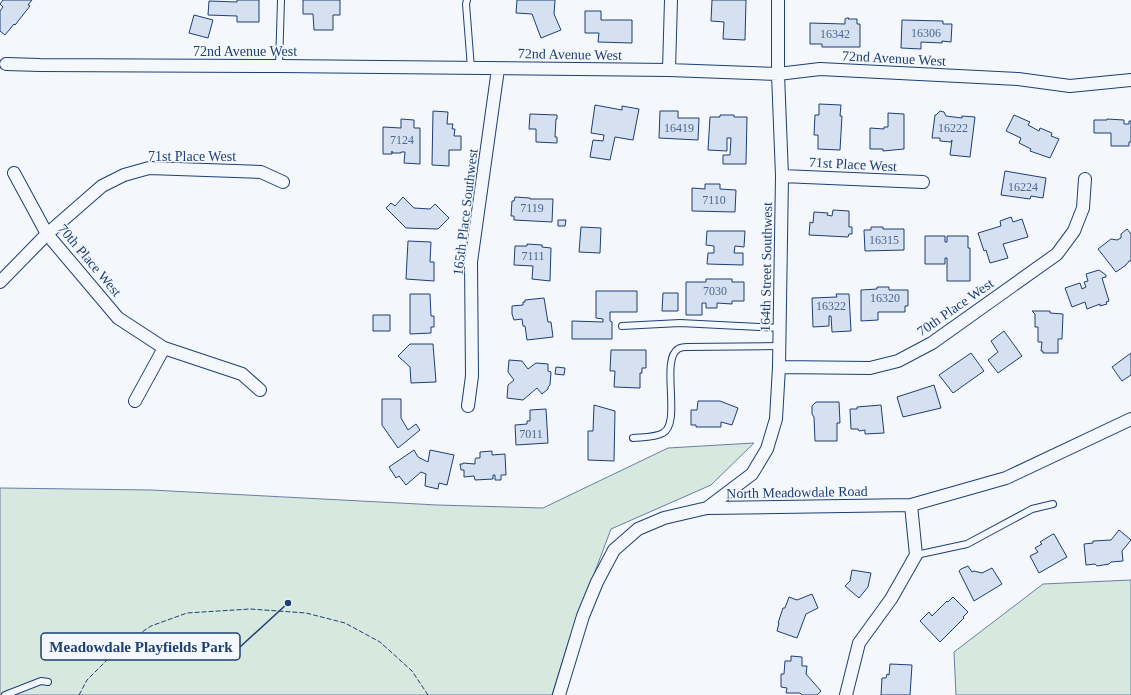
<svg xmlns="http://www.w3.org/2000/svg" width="1131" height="695" font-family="'Times New Roman',serif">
	<rect width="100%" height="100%" fill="#f4f7fb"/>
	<path fill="#d7e8df" stroke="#687fa3" d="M 754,443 L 711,485 L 611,529 L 568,643 L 552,695 L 0,695 L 0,488 L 151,490 L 437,505 L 543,508 L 668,448 Z
		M 1131,580 L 1131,695 L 956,695 L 954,652 L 1043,584 Z"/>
	<path fill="#d5e0f0" stroke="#1d3f73" d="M 3,0 L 32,0 L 28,5 L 30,6 L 15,25 L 14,24 L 5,35 L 0,31 L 0,11 L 3,7 L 0,4 Z
		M 237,0 L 259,0 L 259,22 L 237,22 L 237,16 L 208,15 L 209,1 L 237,2 Z
		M 303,0 L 340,0 L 340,15 L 333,15 L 333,30 L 314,30 L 313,14 L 303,14 Z
		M 517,0 L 555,0 L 554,14 L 561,30 L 541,38 L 532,14 L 516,13 Z
		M 712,0 L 746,0 L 745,40 L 723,39 L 724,22 L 711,21 Z
		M 585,11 L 601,11 L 601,20 L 632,20 L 632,43 L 598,42 L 599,33 L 585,33 Z
		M 194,15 L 213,20 L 208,38 L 189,33 Z
		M 847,18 L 849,18 L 848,19 L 857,19 L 857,24 L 860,24 L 860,47 L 822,47 L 822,44 L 810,44 L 810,23 L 845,24 L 845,19 Z
		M 902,20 L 943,21 L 943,24 L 952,24 L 951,42 L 942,41 L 942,43 L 921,42 L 921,49 L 901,48 Z
		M 819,104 L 841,105 L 840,116 L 842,116 L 840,150 L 818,149 L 818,135 L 814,135 L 815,115 L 819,115 Z
		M 595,105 L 622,110 L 622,106 L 639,109 L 633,140 L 615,137 L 610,160 L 590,157 L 593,140 L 603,141 L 604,135 L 591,133 Z
		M 433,111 L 448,112 L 447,124 L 453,124 L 452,129 L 455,129 L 454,136 L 461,136 L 461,150 L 449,150 L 449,166 L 432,165 Z
		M 660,111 L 678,111 L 678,118 L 699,118 L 698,140 L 659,138 Z
		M 940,111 L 944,112 L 946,116 L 962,118 L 962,116 L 975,117 L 970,157 L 950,155 L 952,140 L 951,142 L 940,141 L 940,138 L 932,138 L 935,115 L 936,115 Z
		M 888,113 L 904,114 L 904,149 L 883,151 L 883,149 L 870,149 L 870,128 L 884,129 L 884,127 L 888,127 Z
		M 530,114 L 557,115 L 557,119 L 556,119 L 555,137 L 557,137 L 557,143 L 536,142 L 536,129 L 529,129 Z
		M 720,115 L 734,115 L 734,117 L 747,117 L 746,164 L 723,164 L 723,155 L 730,155 L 731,138 L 727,138 L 727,151 L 708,150 L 710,117 L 720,117 Z
		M 1014,115 L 1030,122 L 1028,125 L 1039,131 L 1040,128 L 1052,133 L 1051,136 L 1059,139 L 1050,158 L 1030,151 L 1031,149 L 1019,143 L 1021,138 L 1006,131 Z
		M 401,119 L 414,120 L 414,128 L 420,128 L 420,164 L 404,163 L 405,152 L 401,152 L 401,153 L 392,153 L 392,151 L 392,154 L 383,154 L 383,127 L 401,128 Z
		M 1107,119 L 1124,120 L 1124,124 L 1129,124 L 1129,121 L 1131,121 L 1131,142 L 1129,142 L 1129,146 L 1111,146 L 1111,133 L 1094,133 L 1094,120 L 1107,120 Z
		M 1005,171 L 1046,178 L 1043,198 L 1031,196 L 1030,199 L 1001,195 Z
		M 705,184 L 720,184 L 720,189 L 736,190 L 735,212 L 692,211 L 692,188 L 705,189 Z
		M 403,197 L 414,208 L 430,209 L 435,204 L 449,218 L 438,229 L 406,228 L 386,208 L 391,203 L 395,206 Z
		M 515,197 L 530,198 L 530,199 L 553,199 L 552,222 L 514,220 L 514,216 L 511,216 L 512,201 L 514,201 Z
		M 833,210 L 849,211 L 849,227 L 852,227 L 852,234 L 849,234 L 848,237 L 809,235 L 810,222 L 813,223 L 814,212 L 828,213 L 827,215 L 832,216 Z
		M 1011,217 L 1013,222 L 1022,219 L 1028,237 L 1003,244 L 1008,258 L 990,263 L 986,250 L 984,251 L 978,233 L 1001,226 L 1000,221 Z
		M 558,220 L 566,220 L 565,226 L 558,226 Z
		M 581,227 L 601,228 L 600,253 L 579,252 Z
		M 871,227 L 883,227 L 883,229 L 904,229 L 904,250 L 865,251 L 864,230 L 871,230 Z
		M 1127,229 L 1131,234 L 1131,261 L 1129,261 L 1126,265 L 1116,272 L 1098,249 L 1111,239 L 1117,240 L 1121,238 L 1121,234 Z
		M 707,231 L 745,231 L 744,247 L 735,246 L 734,253 L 743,253 L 743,265 L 707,264 L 708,253 L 714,253 L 714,246 L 706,245 Z
		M 925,236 L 945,236 L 945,242 L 947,242 L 947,236 L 968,236 L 968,248 L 970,248 L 970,281 L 947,281 L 947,258 L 945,258 L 945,264 L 925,264 Z
		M 408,241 L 431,242 L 430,262 L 434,262 L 434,281 L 406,279 Z
		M 527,244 L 542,245 L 542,247 L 551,248 L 550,281 L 532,279 L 533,266 L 514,265 L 515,246 L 527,246 Z
		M 1099,270 L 1106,275 L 1106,277 L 1102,278 L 1109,301 L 1106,302 L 1107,304 L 1100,306 L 1100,304 L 1087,309 L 1085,302 L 1072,307 L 1065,288 L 1080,283 L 1082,289 L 1086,287 L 1084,282 L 1088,281 L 1086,274 Z
		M 706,279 L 732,279 L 732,282 L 744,282 L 744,301 L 732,301 L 732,304 L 717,303 L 717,308 L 706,308 L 706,303 L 702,303 L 702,315 L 686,315 L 686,282 L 706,282 Z
		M 877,287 L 889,287 L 889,290 L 908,290 L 908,306 L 905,306 L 905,312 L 878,312 L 878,320 L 861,321 L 861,290 L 877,289 Z
		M 596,291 L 637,291 L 637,312 L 610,312 L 610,321 L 612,322 L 612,339 L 572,339 L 572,321 L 603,322 L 603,319 L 596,318 Z
		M 663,293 L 678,293 L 678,311 L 662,311 Z
		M 410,294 L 430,294 L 431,316 L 434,316 L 434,327 L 431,327 L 431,333 L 410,334 Z
		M 836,294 L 849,294 L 851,331 L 832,332 L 831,316 L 829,316 L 829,326 L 813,327 L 812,298 L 837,297 Z
		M 544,298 L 548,322 L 551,322 L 553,337 L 527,340 L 525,326 L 523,326 L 522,319 L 514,320 L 512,314 L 512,306 L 523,305 L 523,302 L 525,302 L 525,300 Z
		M 1032,311 L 1050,311 L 1050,313 L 1063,314 L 1062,339 L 1058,339 L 1058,353 L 1043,353 L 1043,351 L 1041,351 L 1042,342 L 1038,342 L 1038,327 L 1035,327 L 1035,314 Z
		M 373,315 L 390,315 L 390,331 L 373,331 Z
		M 1004,331 L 1022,356 L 998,373 L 988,360 L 998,352 L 991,341 Z
		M 410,344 L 433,344 L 436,382 L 411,383 L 410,367 L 398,356 Z
		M 611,350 L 646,350 L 646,368 L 642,368 L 642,373 L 640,373 L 640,388 L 614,387 L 615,371 L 610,371 Z
		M 971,353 L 984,371 L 953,393 L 939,375 Z
		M 1131,353 L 1131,375 L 1122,381 L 1112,367 Z
		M 509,360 L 522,361 L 528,369 L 536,363 L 548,364 L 548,371 L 551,372 L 550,385 L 548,387 L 548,389 L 542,394 L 537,388 L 523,400 L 507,398 L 508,385 L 514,380 L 508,372 Z
		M 556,367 L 565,368 L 564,375 L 555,374 Z
		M 934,385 L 941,408 L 903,417 L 897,397 Z
		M 382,399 L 401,399 L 401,418 L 408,430 L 416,424 L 420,430 L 398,448 L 382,425 Z
		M 698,401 L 720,401 L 738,408 L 732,425 L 721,422 L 721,427 L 696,427 L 696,425 L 691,425 L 691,410 L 697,410 Z
		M 816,402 L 839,402 L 840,423 L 837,423 L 837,441 L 815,441 L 814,417 L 812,414 L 812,406 Z
		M 594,405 L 615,411 L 614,461 L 588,460 L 588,431 L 593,431 Z
		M 881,405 L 884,433 L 865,434 L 865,430 L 859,431 L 858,429 L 851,429 L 850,409 L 857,409 L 857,407 Z
		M 546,409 L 548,443 L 516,445 L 515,425 L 527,424 L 527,421 L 530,421 L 530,410 Z
		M 414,450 L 418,457 L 428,462 L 430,450 L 454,455 L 447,485 L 439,483 L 438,489 L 425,486 L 426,474 L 421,472 L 406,485 L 399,476 L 396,478 L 389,467 Z
		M 492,451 L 492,455 L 505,454 L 506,475 L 501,475 L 501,480 L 495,480 L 495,475 L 493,475 L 493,479 L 475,480 L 474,476 L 464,477 L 464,470 L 461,470 L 460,464 L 463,464 L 463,463 L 475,464 L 475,460 L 476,458 L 480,458 L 480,452 Z
		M 1119,530 L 1131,540 L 1122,551 L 1123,561 L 1111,562 L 1109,564 L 1097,566 L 1095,564 L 1086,565 L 1084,544 L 1093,543 L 1093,541 L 1111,540 Z
		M 1053,534 L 1054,534 L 1067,557 L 1039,573 L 1030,556 L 1038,552 L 1035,548 L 1042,544 L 1040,542 Z
		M 968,566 L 972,572 L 974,571 L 982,573 L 992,568 L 1002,584 L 974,601 L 959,571 L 961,569 Z
		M 852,570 L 871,573 L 868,587 L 859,598 L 845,586 L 850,581 Z
		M 812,594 L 818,608 L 806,614 L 797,638 L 777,631 L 779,623 L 778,623 L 783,608 L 785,608 L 789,597 L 797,600 Z
		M 953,597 L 968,612 L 963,617 L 964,618 L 940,642 L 920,621 L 929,612 L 932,616 L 947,601 L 948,602 Z
		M 791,656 L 802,657 L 802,666 L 807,666 L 806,674 L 821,691 L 817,695 L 802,695 L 800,693 L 786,693 L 787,688 L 781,687 L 781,674 L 784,674 L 785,661 L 791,661 Z
		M 890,664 L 912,665 L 910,695 L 881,695 L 882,678 L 886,678 L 887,674 L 889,675 Z"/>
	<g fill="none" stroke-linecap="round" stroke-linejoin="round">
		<g stroke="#1d3f73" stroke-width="8">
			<path id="lane" d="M 467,0 L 466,4 L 471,68
				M 279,66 L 281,0
				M 622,326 L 680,323 L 780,328
				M 633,438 C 642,437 654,438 663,433 C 682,423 660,360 678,349 C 681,347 685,347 687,347 L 780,346
				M 916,555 L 967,544 L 1032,509 L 1053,504
				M 5,695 L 41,681 L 48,682"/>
		</g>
		<g stroke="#1d3f73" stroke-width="14">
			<path id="street" d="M 6,64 L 40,65 L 279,66 L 669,70 L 778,74 L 820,69 L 1018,79 L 1070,86 L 1131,80
				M 669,70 L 671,0
				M 14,173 L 47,234 L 118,318 L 164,348 L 242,374 L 260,390
				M 782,176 L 923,182
				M 0,282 L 47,234 L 102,186 L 124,175 L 149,168 L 261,172 L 283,182
				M 779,367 L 870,368 L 898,361 L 932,343 L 1057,254 L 1074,231 L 1083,208 L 1085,179
				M 135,401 L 164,348
				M 468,406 L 472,376 L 471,262 L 498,69
				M 707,508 L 752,474 L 767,449 L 776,419 L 779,367 L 782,176 L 778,74 L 778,0
				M 559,695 L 583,616 L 597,582 L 614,550 L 638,529 L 664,518 L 707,508 L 911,505 L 1006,478 L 1131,419
				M 846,695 L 859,643 L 891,599 L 916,555 L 911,505"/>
		</g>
		<use href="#lane" stroke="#f4f7fb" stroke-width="6"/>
		<use href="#street" stroke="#f4f7fb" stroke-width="12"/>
		<path stroke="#1d3f73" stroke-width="1" stroke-dasharray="5 2" stroke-linecap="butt" d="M 79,695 L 87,680 L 121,646 L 151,626 L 187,613 L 250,609 L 306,613 L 345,623 L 380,642 L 412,671 L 428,695"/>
	</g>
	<g text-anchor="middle" stroke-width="3" stroke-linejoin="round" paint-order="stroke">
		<g font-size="12" fill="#4b6792">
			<text x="926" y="37">16306</text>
			<text x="835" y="38">16342</text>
			<text x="679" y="132">16419</text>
			<text x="953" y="132">16222</text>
			<text x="402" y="144">7124</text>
			<text x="1023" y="191">16224</text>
			<text x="714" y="204">7110</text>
			<text x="532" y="212">7119</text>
			<text x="884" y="244">16315</text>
			<text x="533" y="260">7111</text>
			<text x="715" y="295">7030</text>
			<text x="885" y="302">16320</text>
			<text x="831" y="310">16322</text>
			<text x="531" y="438">7011</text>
		</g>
		<g font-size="14" fill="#1d3f73" stroke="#f4f7fb">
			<text x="245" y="56">72nd Avenue West</text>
			<text transform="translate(570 54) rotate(1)" y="5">72nd Avenue West</text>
			<text transform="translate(894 58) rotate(3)" y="5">72nd Avenue West</text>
			<text x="192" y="161">71st Place West</text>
			<text transform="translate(853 164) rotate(3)" y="5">71st Place West</text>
			<text transform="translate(465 212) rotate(-83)" y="5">165th Place Southwest</text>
			<text transform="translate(90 260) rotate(50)" y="5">70th Place West</text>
			<text transform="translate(766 267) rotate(-89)" y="5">164th Street Southwest</text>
			<text transform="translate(955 307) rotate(-35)" y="5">70th Place West</text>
			<text transform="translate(797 492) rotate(-1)" y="5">North Meadowdale Road</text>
		</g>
	</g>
	<path fill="none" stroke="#1d3f73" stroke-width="1.5" d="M288 603L240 647"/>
	<circle fill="#1d3f73" stroke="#f4f7fb" stroke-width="1.5" cx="288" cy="603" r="4"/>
	<rect fill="#f4f7fb" stroke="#1d3f73" stroke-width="1.5" x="41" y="633" width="199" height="27" rx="4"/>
	<g font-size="15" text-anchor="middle" font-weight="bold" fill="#1d3f73">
		<text x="141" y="652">Meadowdale Playfields Park</text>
	</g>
</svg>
